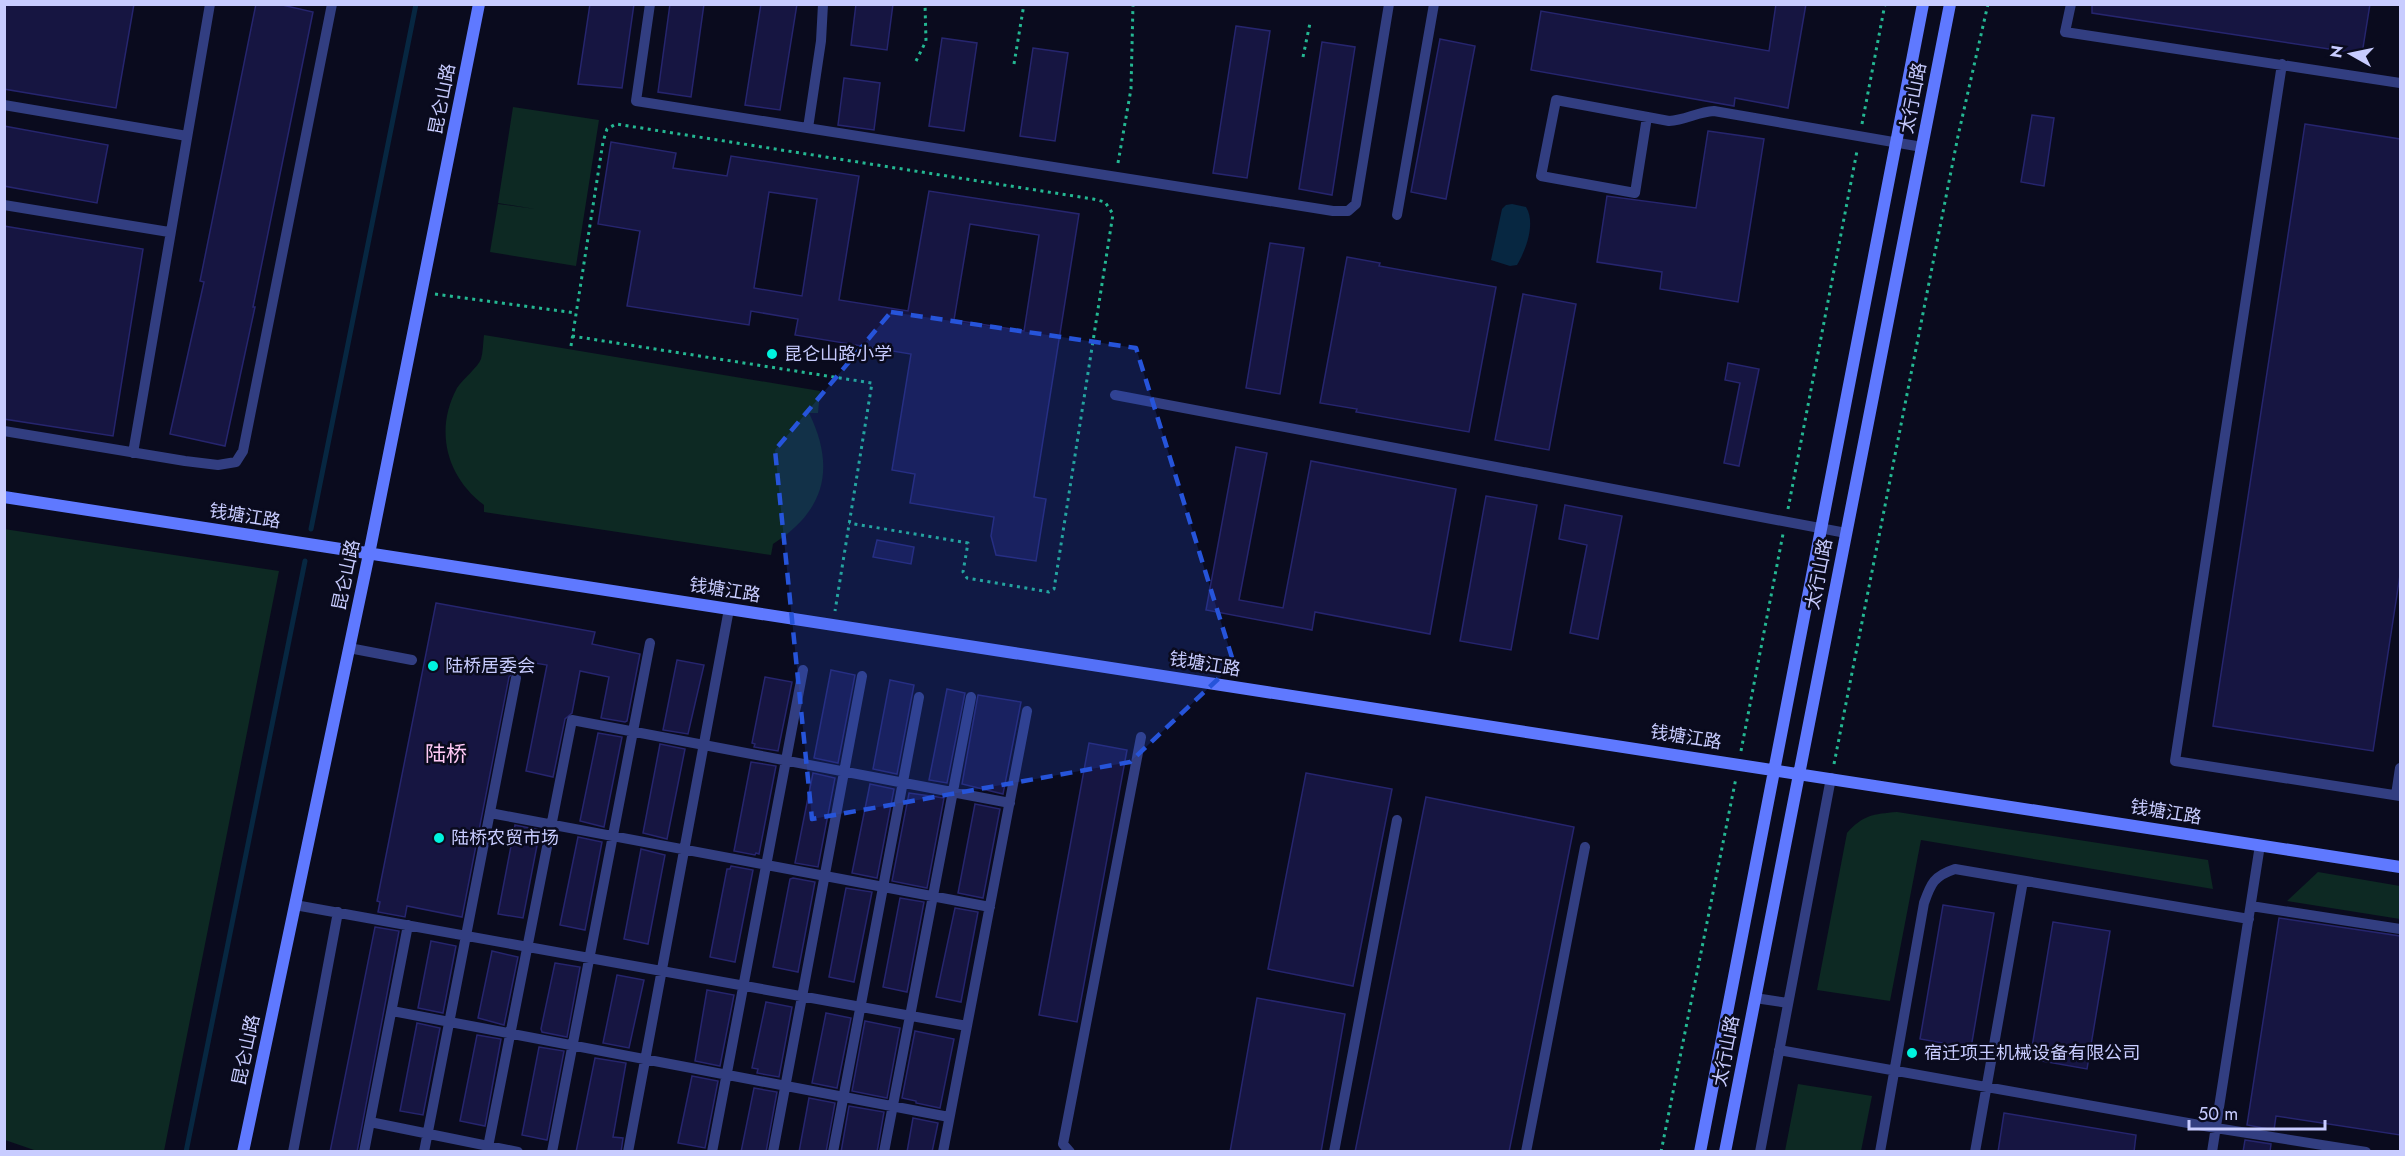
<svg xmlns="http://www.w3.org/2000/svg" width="2405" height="1156" font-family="Jost,'Noto Sans SC',sans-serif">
	<rect width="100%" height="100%" fill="#0a0b1e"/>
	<path fill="#0d2923" d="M 513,107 L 599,120 L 576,266 L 490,252 L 498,204 L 535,209 L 498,203 Z
		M 484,335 L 820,391 L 818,413 L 809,413 C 836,468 825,511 773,544 L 771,555 L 484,512 L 484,505 C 447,477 434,431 457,388 C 463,379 478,367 481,359 C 483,352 483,343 484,335 Z
		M 4,529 L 279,571 L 164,1151 L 37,1151 L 5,1140 Z
		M 1897,812 L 2208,860 L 2213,889 L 1921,840 L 1890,1001 L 1817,990 L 1847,833 C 1863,815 1873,814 1897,812 Z
		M 2318,872 L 2400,886 L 2400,919 L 2287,901 Z
		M 1798,1084 L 1872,1096 L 1861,1151 L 1785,1151 Z"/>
	<path fill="#072741" d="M 1512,204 L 1526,207 C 1536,223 1526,250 1517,265 L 1510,266 L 1491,260 L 1502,209 L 1506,205 Z"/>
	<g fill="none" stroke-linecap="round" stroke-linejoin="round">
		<path stroke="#072741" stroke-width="5" d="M 311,529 L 416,4
			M 186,1152 L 305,561"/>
	</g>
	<path fill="#161541" stroke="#26256e" stroke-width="1.5" fill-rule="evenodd" d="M 4,4 L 134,4 L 116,108 L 4,89 Z
		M 256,4 L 278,4 L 313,12 L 253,307 L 255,307 L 225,446 L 170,434 L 204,282 L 200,281 Z
		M 590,4 L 634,4 L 622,88 L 578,84 Z
		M 670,4 L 704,4 L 691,97 L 658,92 Z
		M 761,4 L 797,4 L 780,110 L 745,105 Z
		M 856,4 L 893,4 L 887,50 L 851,45 Z
		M 1776,4 L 1806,4 L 1788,108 L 1735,98 L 1734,106 L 1531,70 L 1541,11 L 1769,51 Z
		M 2092,4 L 2370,4 L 2362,54 L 2092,13 Z
		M 1236,26 L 1270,31 L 1247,178 L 1213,173 Z
		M 942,38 L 977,43 L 964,131 L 929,126 Z
		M 1440,39 L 1475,46 L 1446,199 L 1411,192 Z
		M 1322,42 L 1355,47 L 1332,195 L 1299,189 Z
		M 1033,48 L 1068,53 L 1055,141 L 1020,136 Z
		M 844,78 L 880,83 L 874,130 L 838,125 Z
		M 2032,115 L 2054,118 L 2044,186 L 2021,182 Z
		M 2305,124 L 2400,139 L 2400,575 L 2373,751 L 2213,726 Z
		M 4,126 L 108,145 L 97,203 L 4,186 Z
		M 1708,131 L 1764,139 L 1738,302 L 1660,289 L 1662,272 L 1597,262 L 1607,196 L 1696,208 Z
		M 611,142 L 676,153 L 673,168 L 727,176 L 731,156 L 859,176 L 839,300 L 908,311 L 929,191 L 1079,214 L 1034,497 L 1046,499 L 1036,561 L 996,555 L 991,536 L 994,517 L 910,503 L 915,474 L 892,470 L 911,354 L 795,335 L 798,319 L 751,311 L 749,325 L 627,306 L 640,231 L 598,224 ZM 769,192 L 817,199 L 802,296 L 754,288 ZM 970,224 L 1039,235 L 1024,331 L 954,320 Z
		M 4,226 L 143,249 L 113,436 L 4,419 Z
		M 1270,243 L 1304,248 L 1280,394 L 1246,388 Z
		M 1347,257 L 1380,263 L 1379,266 L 1496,287 L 1469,432 L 1356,412 L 1357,409 L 1320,403 Z
		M 1523,294 L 1576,304 L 1549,450 L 1495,440 Z
		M 1728,363 L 1759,369 L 1739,466 L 1724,463 L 1740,383 L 1725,380 Z
		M 1236,447 L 1267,453 L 1239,600 L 1283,608 L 1311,461 L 1456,489 L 1430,634 L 1315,612 L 1312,630 L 1206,610 Z
		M 1486,496 L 1537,505 L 1511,650 L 1460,641 Z
		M 1565,505 L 1622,516 L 1598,639 L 1570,633 L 1587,545 L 1559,539 Z
		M 877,540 L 914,547 L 911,564 L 873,557 Z
		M 436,603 L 595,632 L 592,644 L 640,654 L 627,721 L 625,722 L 601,718 L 609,677 L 580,671 L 572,713 L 565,719 L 553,777 L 526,771 L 547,665 L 517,660 L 515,671 L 509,677 L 462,917 L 407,906 L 405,917 L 378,912 L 380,902 L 377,901 Z
		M 677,660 L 704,665 L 688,734 L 663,730 Z
		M 831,670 L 855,675 L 838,763 L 814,758 Z
		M 765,677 L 792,682 L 778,751 L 754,747 L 755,744 L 752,743 Z
		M 890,680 L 914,685 L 897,774 L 873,769 Z
		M 947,689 L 965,693 L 947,783 L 929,780 Z
		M 978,695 L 1021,702 L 1003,794 L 962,784 Z
		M 598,733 L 622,737 L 604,827 L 580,821 Z
		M 1089,743 L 1127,750 L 1077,1022 L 1039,1015 Z
		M 660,744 L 685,749 L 667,839 L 643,833 Z
		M 751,762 L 776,766 L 759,854 L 756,853 L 755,855 L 734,851 Z
		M 813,773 L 835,778 L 818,867 L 795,863 Z
		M 1306,773 L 1392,789 L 1353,986 L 1268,969 Z
		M 870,784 L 894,789 L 877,878 L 852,873 Z
		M 909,793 L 944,798 L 927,888 L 892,881 Z
		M 1426,797 L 1574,827 L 1509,1152 L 1355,1152 Z
		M 975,804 L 1000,809 L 983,898 L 958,893 Z
		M 515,825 L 540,830 L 523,918 L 498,914 Z
		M 578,837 L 602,842 L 585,930 L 560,925 Z
		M 641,849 L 665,855 L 648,944 L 624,939 Z
		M 731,866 L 753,870 L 735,962 L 710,957 L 727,869 L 730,869 Z
		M 793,878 L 815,882 L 798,972 L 773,967 L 790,879 Z
		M 846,888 L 872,892 L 854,982 L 829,977 Z
		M 900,898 L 924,902 L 907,992 L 883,987 Z
		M 1943,905 L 1994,913 L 1971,1048 L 1920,1039 Z
		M 955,908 L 978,912 L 961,1002 L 936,997 Z
		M 2279,918 L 2400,936 L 2400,1135 L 2276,1116 L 2274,1130 L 2247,1125 Z
		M 2053,922 L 2110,931 L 2087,1069 L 2030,1059 Z
		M 375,927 L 399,931 L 357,1152 L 330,1152 Z
		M 431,941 L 456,946 L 443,1013 L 418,1008 Z
		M 492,951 L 518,957 L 504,1025 L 478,1018 Z
		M 555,963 L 580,967 L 567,1037 L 542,1032 L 541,1029 Z
		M 617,975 L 644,980 L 629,1048 L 603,1043 Z
		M 707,990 L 734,995 L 720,1066 L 695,1061 Z
		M 1257,998 L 1345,1014 L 1321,1152 L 1230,1152 Z
		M 766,1002 L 792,1007 L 779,1077 L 757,1073 L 758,1069 L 752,1068 Z
		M 826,1013 L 851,1018 L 837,1088 L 812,1083 Z
		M 865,1021 L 900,1028 L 887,1098 L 852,1091 Z
		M 417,1023 L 440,1028 L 423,1115 L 400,1111 Z
		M 915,1031 L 954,1039 L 940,1108 L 916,1103 L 916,1101 L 902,1098 Z
		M 477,1035 L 501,1039 L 485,1126 L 460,1121 Z
		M 539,1047 L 564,1051 L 547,1140 L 522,1135 Z
		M 595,1058 L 626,1063 L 613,1137 L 623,1138 L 621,1152 L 576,1152 Z
		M 692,1076 L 718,1081 L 705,1148 L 678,1143 Z
		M 754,1088 L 777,1092 L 766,1152 L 741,1152 Z
		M 809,1098 L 835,1103 L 826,1152 L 799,1152 Z
		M 849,1106 L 884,1112 L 877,1152 L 841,1152 Z
		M 2004,1113 L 2136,1135 L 2134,1152 L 1998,1152 Z
		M 913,1118 L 938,1123 L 932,1152 L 907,1152 Z
		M 2245,1140 L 2271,1144 L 2270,1152 L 2243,1152 Z"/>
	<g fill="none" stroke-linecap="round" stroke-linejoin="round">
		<path stroke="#24b792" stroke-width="3" stroke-dasharray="3 4.5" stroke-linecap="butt" d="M 1303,57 L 1310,23
			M 916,61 L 926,41 L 925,4
			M 1014,64 L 1024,4
			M 1862,124 L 1885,4
			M 1118,163 L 1131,89 L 1133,4
			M 435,294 L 576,313
			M 572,336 L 872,383 L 835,611
			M 571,346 L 603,142 L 607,129 L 616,124 L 1093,199 L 1105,202 L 1113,214 L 1054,589 L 1049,592 L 967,578 L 963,572 L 968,543 L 849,523
			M 1788,509 L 1857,151
			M 1741,751 L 1783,534
			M 1834,764 L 1958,136 L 1988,4
			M 1661,1152 L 1736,778"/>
		<path stroke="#323e81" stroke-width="10" d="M 650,4 L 636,101 L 1333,211 L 1348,211 L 1356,204 L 1389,4
			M 2071,4 L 2065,32 L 2400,83
			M 2282,64 L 2175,761 L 2400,796
			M 4,105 L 187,136
			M 1647,117 L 1635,193 L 1541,176 L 1556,100 L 1669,121 C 1686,120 1697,112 1714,111 L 1922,147
			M 808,128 L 821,41 L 823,4
			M 4,205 L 169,232
			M 1397,215 L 1434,4
			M 1115,395 L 1846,533
			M 4,431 L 185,461 L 218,465 L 236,462 L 243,451 L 332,4
			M 133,453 L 210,4
			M 349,648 L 412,660
			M 2396,795 L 2400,768
			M 490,813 L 990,907
			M 295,905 L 967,1026
			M 2251,906 L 2400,929
			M 1755,998 L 1788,1003
			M 392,1011 L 949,1117
			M 1779,1050 L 2216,1128 L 2366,1152
			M 370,1122 L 518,1152
			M 293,1152 L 338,912
			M 364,1152 L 408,925
			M 424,1152 L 516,678
			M 487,1152 L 572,720 L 1010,803
			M 552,1152 L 650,643
			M 628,1152 L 729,609
			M 712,1152 L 803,670
			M 773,1152 L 862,676
			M 833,1152 L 919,697
			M 884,1152 L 971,697
			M 943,1152 L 1027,711
			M 1070,1152 L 1063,1144 L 1141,737
			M 1334,1152 L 1397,820
			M 1526,1152 L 1585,847
			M 1760,1152 L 1831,778
			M 1880,1152 L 1924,903 C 1931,883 1934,876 1955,869 L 2249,919
			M 1975,1152 L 2023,881
			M 2212,1152 L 2260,845"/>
		<path stroke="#5f79ff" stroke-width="12" d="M 4,497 L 2400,867
			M 243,1152 L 369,554 L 479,4
			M 1700,1152 L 1923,4
			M 1725,1152 L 1950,4"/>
	</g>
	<path fill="#2654da" fill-opacity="0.2" stroke="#2654da" stroke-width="4.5" stroke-dasharray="12 8" stroke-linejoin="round" d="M 891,312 L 1136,348 L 1234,664 L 1130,762 L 812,819 L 775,450 Z"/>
	<g fill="#00f3de" stroke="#0a0b1e" stroke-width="2">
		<circle cx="772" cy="354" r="6"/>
		<circle cx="433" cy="666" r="6"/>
		<circle cx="439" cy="838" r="6"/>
		<circle cx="1912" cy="1053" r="6"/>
	</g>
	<g text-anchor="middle" stroke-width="5" stroke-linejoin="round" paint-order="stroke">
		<g font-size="18" fill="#c8ccff" stroke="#0a0b1e">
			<text transform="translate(1913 98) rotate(-79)" y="6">太行山路</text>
			<text transform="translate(442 99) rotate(-79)" y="6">昆仑山路</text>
			<text transform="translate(245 516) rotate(9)" y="6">钱塘江路</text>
			<text transform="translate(1819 574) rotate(-79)" y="6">太行山路</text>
			<text transform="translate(346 575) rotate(-78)" y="6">昆仑山路</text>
			<text transform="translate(725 590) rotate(9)" y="6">钱塘江路</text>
			<text transform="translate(1205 664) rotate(9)" y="6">钱塘江路</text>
			<text transform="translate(1686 737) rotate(9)" y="6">钱塘江路</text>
			<text transform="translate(2166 812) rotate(9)" y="6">钱塘江路</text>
			<text transform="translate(246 1050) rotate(-78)" y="6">昆仑山路</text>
			<text transform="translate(1726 1051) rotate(-79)" y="6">太行山路</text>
		</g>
		<g font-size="18" fill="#c8ccff" stroke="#0a0b1e" text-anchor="start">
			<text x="784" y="360">昆仑山路小学</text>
			<text x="445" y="672">陆桥居委会</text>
			<text x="451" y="844">陆桥农贸市场</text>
			<text x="1924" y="1059">宿迁项王机械设备有限公司</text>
		</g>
		<g font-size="21" fill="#ffcaf6" stroke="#0a0b1e">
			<text x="446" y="761">陆桥</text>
		</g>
	</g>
	<rect width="2405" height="1156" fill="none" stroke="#c8ccff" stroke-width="12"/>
	<g transform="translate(2351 54) rotate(279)" stroke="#0a0b1e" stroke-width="4.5" paint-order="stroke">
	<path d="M0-4.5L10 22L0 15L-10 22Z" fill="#c8ccff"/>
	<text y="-9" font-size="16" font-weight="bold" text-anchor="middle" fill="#c8ccff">N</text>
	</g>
	<path d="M2189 1120v9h136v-9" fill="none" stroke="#c8ccff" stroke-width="3"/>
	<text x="2198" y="1120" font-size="18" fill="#c8ccff" stroke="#0a0b1e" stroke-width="4.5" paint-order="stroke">50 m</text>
</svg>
